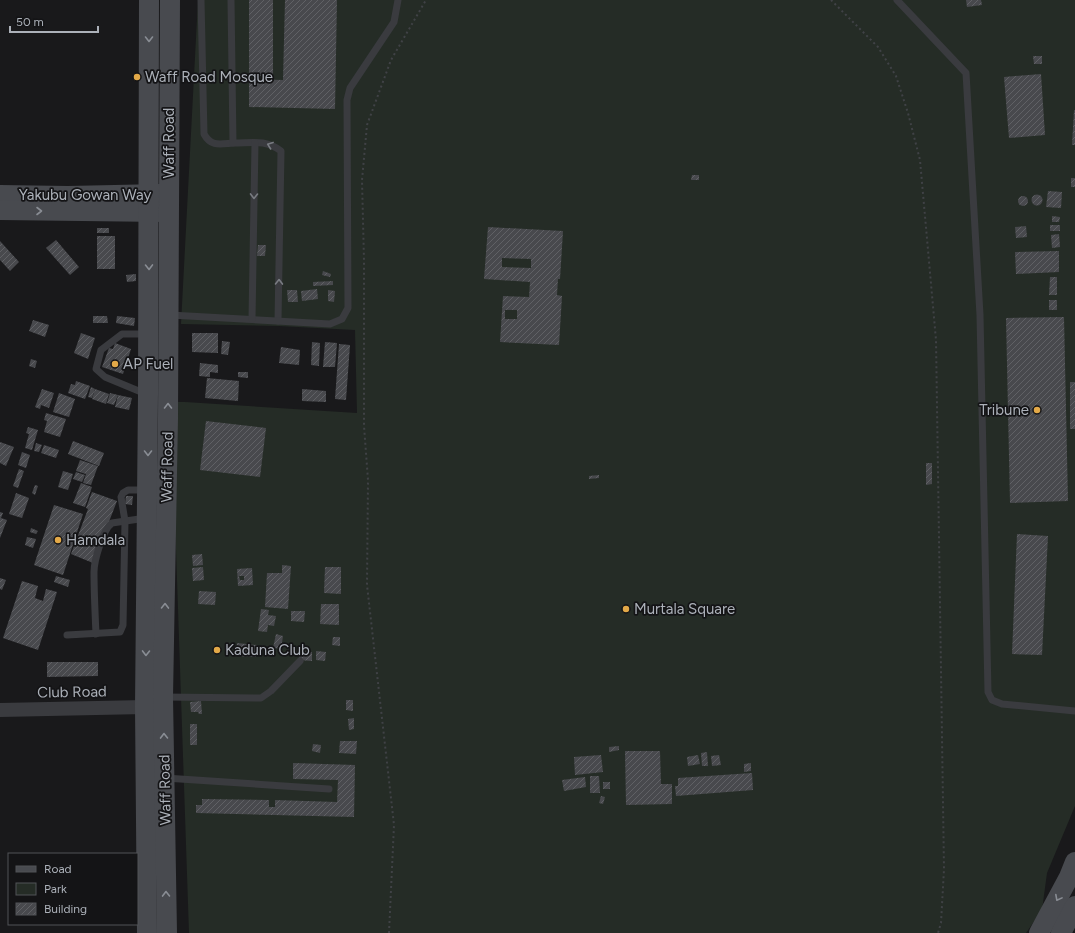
<svg xmlns="http://www.w3.org/2000/svg" width="1075" height="933" viewBox="0 0 1075 933" font-family="Figtree,sans-serif">
<defs>
<pattern id="building-hatch" width="6" height="6" patternUnits="userSpaceOnUse"><rect width="6" height="6" fill="#48494d"/><path d="M-1 1l2-2M0 6l6-6M5 7l2-2" fill="none" stroke="#606165"/></pattern>
</defs>
<rect width="100%" height="100%" fill="#19191b"/>
<!-- green -->
<polygon fill="#252c26" points="198,0 1075,0 1075,806 1047,873 1042,910 1026,933 189,933 171,402 185,402 357,413 355,330 279,326 181,324"/>
<!-- building -->
<g fill="url(#building-hatch)" fill-rule="evenodd">
<rect x="249" y="0" width="24" height="76"/>
<polygon points="285,0 337,0 335,109 249,107 249,79 283,80"/>
<polygon points="966,0 981,0 982,5 967,7"/>
<polygon points="1033,56 1042,56 1042,64 1034,64"/>
<polygon points="1041,74 1045,135 1009,138 1004,77"/>
<polygon points="1074,110 1075,110 1075,145 1072,145"/>
<polygon points="692,175 699,175 699,180 691,180"/>
<rect x="1071" y="178" width="4" height="9"/>
<polygon points="1048,191 1062,192 1061,208 1046,207"/>
<circle cx="1037" cy="200" r="5.5"/>
<circle cx="1023" cy="201" r="5"/>
<polygon points="1052,216 1060,217 1059,222 1052,222"/>
<rect x="1050" y="225" width="10" height="6"/>
<polygon points="1026,226 1027,237 1016,238 1015,227"/>
<path d="M488,227L563,231L560,279H558L557,295L562,296L559,345L500,342L503,296L529,297L530,282L484,279ZM502,258L531,259V268L502,267ZM505,310H517V319H505Z"/>
<rect x="97" y="228" width="12" height="5"/>
<polygon points="1059,234 1060,247 1052,248 1051,235"/>
<rect x="97" y="236" width="18" height="33"/>
<polygon points="56,240 79,267 70,275 46,248"/>
<polygon points="0,241 19,262 10,271 0,260"/>
<polygon points="258,245 266,245 265,256 257,256"/>
<polygon points="1059,251 1059,272 1016,274 1015,252"/>
<polygon points="323,271 331,274 330,277 322,275"/>
<polygon points="136,274 136,281 127,282 126,275"/>
<polygon points="1050,277 1057,277 1057,295 1049,295"/>
<polygon points="333,281 333,285 313,286 313,282"/>
<polygon points="317,289 318,299 302,301 301,291"/>
<polygon points="287,290 297,290 298,302 288,302"/>
<polygon points="328,290 335,291 334,302 328,301"/>
<rect x="1049" y="300" width="8" height="10"/>
<polygon points="93,316 107,316 108,323 93,323"/>
<polygon points="117,316 135,318 134,326 116,323"/>
<polygon points="1064,317 1068,501 1010,503 1006,318"/>
<polygon points="33,320 49,325 45,337 29,331"/>
<polygon points="81,333 95,338 88,359 74,353"/>
<polygon points="192,333 218,333 218,353 192,352"/>
<polygon points="222,341 230,342 228,355 221,354"/>
<polygon points="312,342 320,343 319,366 311,365"/>
<polygon points="325,342 337,343 335,367 323,367"/>
<polygon points="115,343 131,349 123,374 102,367 109,348 113,349"/>
<polygon points="339,344 350,345 346,400 335,399"/>
<polygon points="281,347 300,350 299,365 279,363"/>
<polygon points="31,359 37,361 35,368 29,366"/>
<polygon points="200,363 218,365 218,373 210,372 210,377 199,376"/>
<polygon points="238,372 248,372 248,378 238,377"/>
<polygon points="207,378 239,381 238,401 205,398"/>
<polygon points="76,381 90,386 85,399 68,393 71,384 75,385"/>
<rect x="1070" y="382" width="5" height="47"/>
<polygon points="91,387 95,389 92,398 88,397"/>
<polygon points="42,389 54,393 49,408 41,405 40,409 35,407"/>
<polygon points="95,389 109,394 106,404 92,399"/>
<polygon points="302,389 326,391 326,402 302,401"/>
<polygon points="59,393 75,399 69,417 53,412"/>
<polygon points="110,393 118,395 114,405 107,403"/>
<polygon points="118,395 132,398 129,410 115,407"/>
<polygon points="46,413 66,419 60,437 44,432 47,421 44,420"/>
<polygon points="206,421 266,428 260,477 200,470"/>
<polygon points="28,427 38,430 32,450 25,448 29,434 26,433"/>
<polygon points="73,441 104,453 99,466 68,454"/>
<polygon points="0,442 14,447 6,466 0,463"/>
<polygon points="36,443 42,445 39,452 34,451"/>
<polygon points="44,445 59,450 56,458 41,453"/>
<polygon points="22,452 30,455 26,468 18,465"/>
<polygon points="80,460 98,466 91,485 83,483 86,474 76,471"/>
<polygon points="926,463 932,463 932,484 926,485"/>
<polygon points="19,469 24,471 18,488 13,486"/>
<polygon points="63,471 73,474 68,490 58,487"/>
<polygon points="76,472 85,475 82,482 73,479"/>
<polygon points="599,475 599,478 589,479 589,476"/>
<polygon points="81,483 92,487 85,507 73,503"/>
<polygon points="35,485 38,486 35,495 32,493"/>
<polygon points="92,492 117,501 93,563 71,554 88,509 86,508"/>
<polygon points="16,493 29,498 22,518 9,514"/>
<polygon points="126,496 133,496 132,505 125,504"/>
<polygon points="54,505 83,514 63,575 34,565"/>
<polygon points="0,512 3,513 1,518 7,520 0,538"/>
<polygon points="31,528 38,531 36,534 30,532"/>
<polygon points="1017,534 1048,536 1042,655 1012,654"/>
<polygon points="27,537 36,539 33,548 25,545"/>
<polygon points="202,554 203,565 193,566 192,555"/>
<polygon points="282,565 291,566 288,609 265,607 267,573 282,573"/>
<polygon points="203,567 204,580 193,581 192,568"/>
<polygon points="325,567 341,567 341,594 324,593"/>
<path d="M252,568L253,585L238,586L237,569ZM239,576H244V580H240Z"/>
<polygon points="56,576 70,580 68,587 54,582"/>
<polygon points="0,578 6,580 2,590 0,589"/>
<polygon points="22,581 38,586 35,598 43,601 46,589 57,592 38,650 3,638"/>
<polygon points="199,591 216,592 215,605 198,604"/>
<polygon points="321,604 339,604 339,625 320,624"/>
<polygon points="261,609 269,610 268,615 276,616 274,626 268,625 267,632 258,631"/>
<polygon points="291,611 305,611 304,622 291,621"/>
<polygon points="276,634 283,636 281,649 273,648"/>
<polygon points="333,637 340,637 340,646 332,645"/>
<polygon points="237,643 257,645 256,657 236,656"/>
<polygon points="299,651 312,652 312,661 299,660"/>
<polygon points="316,651 326,652 325,661 316,660"/>
<polygon points="47,662 98,662 98,676 47,677"/>
<polygon points="346,700 353,700 353,711 346,710"/>
<polygon points="201,701 202,714 199,714 198,712 191,712 190,702"/>
<polygon points="354,718 354,729 349,730 348,719"/>
<rect x="190" y="724" width="7" height="21"/>
<polygon points="340,741 357,741 356,754 339,753"/>
<polygon points="313,744 321,745 320,753 312,751"/>
<polygon points="619,746 619,750 609,752 609,747"/>
<polygon points="625,751 660,751 661,784 672,784 672,804 626,805"/>
<polygon points="707,752 708,766 702,766 701,753"/>
<polygon points="601,755 603,772 575,775 574,757"/>
<polygon points="698,755 700,764 688,766 687,757"/>
<polygon points="719,755 721,765 712,766 711,756"/>
<polygon points="293,763 355,765 354,817 196,813 196,805 202,805 202,799 269,800 269,807 275,807 275,800 337,802 338,780 293,779"/>
<polygon points="751,763 751,771 744,772 744,764"/>
<polygon points="752,773 753,790 676,796 675,786 678,786 678,778"/>
<polygon points="590,776 599,776 600,793 590,793"/>
<polygon points="585,777 586,787 564,791 562,780"/>
<rect x="603" y="782" width="7" height="7"/>
<polygon points="601,796 605,797 603,804 599,803"/>
</g>
<g fill="none" stroke-linecap="round" stroke-linejoin="round">
<!-- path -->
<g stroke="#404246" stroke-width="2" stroke-dasharray="2 3" stroke-linecap="butt">
<polyline points="831,0 878,47 896,76 908,113 920,160 936,340 944,869 941,923 938,933"/>
<polyline points="389,933 394,825 367,585 368,480 364,426 364,261 362,180 367,125 391,60 426,0"/>
</g>
<!-- lane -->
<g stroke="#3a3b3f" stroke-width="7">
<path d="M201,0L204,134C211,147 220,144 233,143"/>
<path d="M231,0L233,143C252,143 265,139 281,151L278,321"/>
<polyline points="897,0 966,73 980,315 988,692 992,700 1002,704 1075,711"/>
<polyline points="170,315 330,324 342,319 348,308 347,100 350,88 394,22 398,0"/>
<polyline points="252,319 255,143"/>
<polyline points="146,394 105,377 96,369 101,350 122,334 147,334"/>
<path d="M96,634C95,613 94,592 94,572C94,561 103,529 112,523L146,518"/>
<polyline points="67,635 120,632 123,625 125,521 121,497 123,493 128,490 146,490"/>
<polyline points="163,697 261,698 271,691 300,661"/>
<polyline points="165,778 329,789"/>
</g>
<!-- street -->
<polyline stroke="#3a3b3f" stroke-width="14" points="0,710 145,707"/>
<!-- secondary -->
<g stroke="#484a4f" stroke-width="20">
<polyline points="0,195 68,196 161,194"/>
<polyline points="0,210 163,212"/>
<polyline points="147,933 145,707 148,395 149,0"/>
<polyline points="167,933 163,697 168,418 170,0"/>
<polyline points="1039,933 1069,877 1075,862"/>
<polyline points="1061,933 1075,906"/>
</g>
</g>
<!-- one-way arrows -->
<defs><path id="oneway-chevron" d="M-2-3.5L2.5 0L-2 3.5" fill="none" stroke-width="1.6" stroke-linecap="round" stroke-linejoin="round"/></defs>
<g stroke="#898d94">
<use href="#oneway-chevron" transform="translate(149 39) rotate(90)"/>
<use href="#oneway-chevron" transform="translate(39 211)"/>
<use href="#oneway-chevron" transform="translate(149 267) rotate(89)"/>
<use href="#oneway-chevron" transform="translate(168 406) rotate(-90)"/>
<use href="#oneway-chevron" transform="translate(148 453) rotate(90)"/>
<use href="#oneway-chevron" transform="translate(165 606) rotate(-89)"/>
<use href="#oneway-chevron" transform="translate(146 653) rotate(91)"/>
<use href="#oneway-chevron" transform="translate(164 736) rotate(-91)"/>
<use href="#oneway-chevron" transform="translate(166 894) rotate(-91)"/>
<use href="#oneway-chevron" transform="translate(1058 898) rotate(118)"/>
</g>
<g stroke="#797c82">
<use href="#oneway-chevron" transform="translate(270 145) rotate(-160)"/>
<use href="#oneway-chevron" transform="translate(254 196) rotate(91)"/>
<use href="#oneway-chevron" transform="translate(279 282) rotate(-89)"/>
</g>
<!-- markers -->
<g fill="#e3a948" stroke="#141416" stroke-width="1.5">
<circle cx="137" cy="77" r="4"/>
<circle cx="115" cy="364" r="4"/>
<circle cx="1037" cy="410" r="4"/>
<circle cx="58" cy="540" r="4"/>
<circle cx="626" cy="609" r="4"/>
<circle cx="217" cy="650" r="4"/>
</g>
<g text-anchor="middle" stroke-width="3.5" stroke-linejoin="round" paint-order="stroke">
<!-- poi labels -->
<g font-size="15" fill="#acb1b9" stroke="#141416" text-anchor="start">
<text x="145" y="82">Waff Road Mosque</text>
<text x="123" y="369">AP Fuel</text>
<text x="1029" y="415" text-anchor="end">Tribune</text>
<text x="66" y="545">Hamdala</text>
<text x="634" y="614">Murtala Square</text>
<text x="225" y="655">Kaduna Club</text>
</g>
<!-- street labels -->
<g font-size="15" fill="#acb1b9" stroke="#141416">
<text transform="translate(169 143) rotate(-90)" y="5">Waff Road</text>
<text x="85" y="200">Yakubu Gowan Way</text>
<text transform="translate(167 467) rotate(-89)" y="5">Waff Road</text>
<text transform="translate(72 692) rotate(-1)" y="5">Club Road</text>
<text transform="translate(165 790) rotate(-91)" y="5">Waff Road</text>
</g>
</g>
<!-- legend -->
<rect x="8" y="853" width="130" height="72" fill="#141416" stroke="#515357"/>
<rect x="16" y="866" width="20" height="6" fill="#484a4f" stroke="#515357"/>
<text x="44" y="873" font-size="12" fill="#acb1b9">Road</text>
<rect x="16" y="883" width="20" height="12" fill="#252c26" stroke="#515357"/>
<text x="44" y="893" font-size="12" fill="#acb1b9">Park</text>
<rect x="16" y="903" width="20" height="12" fill="url(#building-hatch)" stroke="#515357"/>
<text x="44" y="913" font-size="12" fill="#acb1b9">Building</text>
<!-- scale -->
<path d="M10 26v6h88v-6" fill="none" stroke="#acb1b9" stroke-width="2"/>
<text x="16" y="26" font-size="12" fill="#acb1b9" stroke="#141416" stroke-width="3" paint-order="stroke">50 m</text>
</svg>
